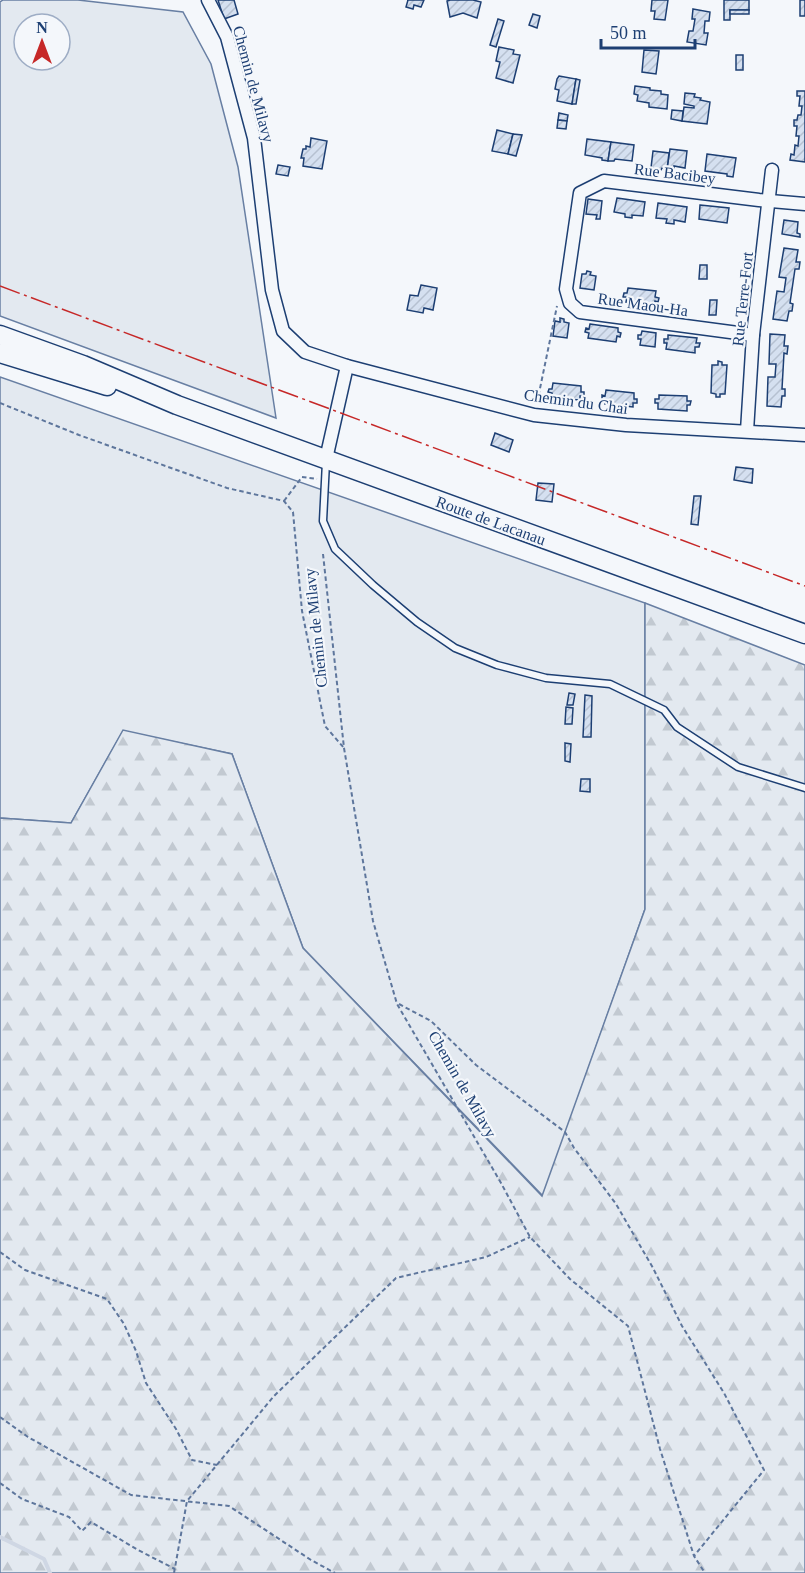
<svg xmlns="http://www.w3.org/2000/svg" width="805" height="1573" viewBox="0 0 805 1573" font-family="'Times New Roman',serif">
<defs>
<pattern id="forest-firs" width="22" height="20" patternUnits="userSpaceOnUse" patternTransform="scale(1.5)"><rect width="22" height="20" fill="#e3e9f0"/><path d="M5 1l3.5 6h-7zM16 11l3.5 6h-7z" fill="#c2c9d1"/></pattern>
<pattern id="building-hatch" width="6" height="6" patternUnits="userSpaceOnUse" patternTransform="scale(1.5)"><rect width="6" height="6" fill="#d5e0f0"/><path d="M-1 1l2-2M0 6l6-6M5 7l2-2" fill="none" stroke="#b6c1d1"/></pattern>
</defs>
<rect width="100%" height="100%" fill="#f4f7fb"/>
<!-- grass -->
<g fill="#e3e9f0" stroke="#687fa3" stroke-width="1.5" fill-rule="evenodd">
<path d="M3,0H78L183,12L211,64L238,167L276,418L0,316V2ZM24,24H60V60H24Z"/>
<polygon points="0,377 645,603 645,909 543,1196 303,948 232,754 123,731 71,823 0,818"/>
</g>
<!-- forest -->
<polygon fill="url(#forest-firs)" stroke="#687fa3" stroke-width="1.5" points="645,603 805,665 805,1573 0,1573 0,818 71,823 123,730 232,754 303,948 542,1196 645,909"/>
<g fill="none" stroke-linecap="round" stroke-linejoin="round">
<!-- stream -->
<polyline stroke="#cfd7e4" stroke-width="4" points="0,1537 44,1559 50,1573"/>
</g>
<!-- building -->
<g fill="url(#building-hatch)" stroke="#1d3f73" stroke-width="1.5">
<polygon points="218,0 234,0 238,14 224,19"/>
<polygon points="407,0 424,0 421,7 414,5 413,9 406,7 408,0"/>
<polygon points="450,0 473,0 481,2 477,18 463,13 450,17 447,1"/>
<polygon points="652,0 668,0 665,20 654,19 655,11 651,11"/>
<polygon points="724,0 749,0 749,10 730,10 730,20 724,20"/>
<rect x="800" y="0" width="5" height="16"/>
<polygon points="693,9 710,12 709,21 705,21 704,33 708,33 706,45 687,42 689,31 693,31 695,19 692,19"/>
<rect x="730" y="10" width="19" height="4"/>
<polygon points="533,14 540,16 537,28 529,25"/>
<polygon points="498,19 504,21 496,47 490,45"/>
<polygon points="499,47 514,50 513,54 520,55 513,83 496,78 500,62 496,61"/>
<polygon points="644,50 659,51 656,74 642,72"/>
<rect x="736" y="55" width="7" height="15"/>
<polygon points="559,76 576,79 572,104 557,101 559,90 555,89 557,79"/>
<polygon points="576,79 580,80 576,104 572,104"/>
<polygon points="635,86 650,88 650,90 661,91 661,94 668,95 667,109 649,107 649,103 637,101 638,95 634,94"/>
<polygon points="797,91 805,91 805,162 790,160 791,154 794,155 795,145 798,146 799,136 796,136 797,126 794,126 794,120 797,120 798,115 801,115 802,106 799,106 800,96 797,96"/>
<polygon points="685,93 695,94 694,97 701,98 700,100 710,102 707,124 682,121 684,107 694,108 694,106 684,104"/>
<polygon points="672,110 683,111 682,121 671,119"/>
<polygon points="559,113 568,115 567,121 558,120"/>
<polygon points="558,120 567,121 566,129 557,128"/>
<polygon points="497,130 513,134 508,154 492,151"/>
<polygon points="513,134 522,135 516,156 508,154"/>
<polygon points="311,138 327,141 322,169 303,166 304,158 301,158 303,149 306,149 306,146 310,147"/>
<polygon points="587,139 611,142 608,161 602,160 602,158 585,155"/>
<polygon points="611,142 634,145 632,161 615,159 614,161 608,161"/>
<polygon points="670,149 687,151 685,168 674,166 674,169 667,169"/>
<polygon points="653,151 669,153 667,169 662,168 661,170 651,168"/>
<polygon points="707,154 736,158 733,177 727,176 727,174 705,171"/>
<polygon points="278,165 290,167 288,176 276,174"/>
<polygon points="617,198 645,202 643,216 632,215 632,218 625,217 625,214 614,212"/>
<polygon points="588,199 602,201 600,219 596,219 597,215 586,214"/>
<polygon points="658,203 687,207 685,222 674,220 674,224 666,223 667,219 656,218"/>
<polygon points="700,205 729,208 727,223 699,219"/>
<polygon points="784,220 798,222 797,233 800,234 800,237 782,234"/>
<polygon points="784,248 798,250 796,262 800,262 799,269 795,269 790,303 793,304 792,311 789,311 787,321 773,319 777,291 784,292 786,278 779,277"/>
<polygon points="700,265 707,265 707,279 699,279"/>
<polygon points="587,271 591,272 590,275 596,276 594,290 580,288 582,274 586,274"/>
<polygon points="421,285 437,288 433,310 424,308 423,313 407,310 410,295 418,296"/>
<polygon points="628,288 656,291 655,297 659,298 658,302 655,301 654,306 626,302 627,297 623,297 624,293 627,293"/>
<polygon points="710,300 717,300 716,315 709,315"/>
<polygon points="560,318 564,319 564,322 569,323 567,338 553,336 555,321 560,322"/>
<polygon points="590,324 618,328 618,332 621,333 620,337 617,336 616,342 588,338 589,333 585,332 586,328 589,329"/>
<polygon points="642,331 656,333 655,347 640,345 641,339 638,339 638,335 641,335"/>
<polygon points="770,334 785,335 784,346 788,346 787,354 784,353 782,389 785,389 785,396 782,396 781,407 767,406 768,377 775,377 776,364 769,364"/>
<polygon points="668,335 697,338 696,343 700,343 699,347 695,347 695,353 666,349 667,343 664,343 664,339 668,339"/>
<polygon points="718,361 722,362 722,365 727,365 725,394 720,394 720,397 716,397 716,394 711,393 712,365 718,365"/>
<polygon points="553,383 581,386 581,392 584,392 584,396 580,396 580,400 552,398 552,393 548,392 549,389 552,389"/>
<polygon points="606,390 634,393 634,399 637,399 637,403 633,403 633,407 605,404 605,400 602,399 602,395 605,396"/>
<polygon points="659,395 687,396 687,401 691,401 690,405 687,405 687,411 658,409 658,403 655,403 655,399 659,399"/>
<polygon points="495,433 513,440 509,452 491,445"/>
<polygon points="736,467 753,469 752,483 734,480"/>
<polygon points="538,483 554,484 552,502 536,500"/>
<polygon points="694,496 701,496 698,525 691,524"/>
<polygon points="569,693 575,694 573,705 567,705"/>
<polygon points="585,695 592,696 591,737 583,737"/>
<polygon points="566,707 573,708 572,724 565,724"/>
<polygon points="565,743 571,744 570,762 565,761"/>
<polygon points="581,779 590,779 590,792 580,791"/>
</g>
<g fill="none" stroke-linecap="round" stroke-linejoin="round">
<!-- lane casing -->
<g stroke="#1d3f73" stroke-width="9">
<polyline id="lane" points="326,462 323,521 335,549 373,585 417,622 455,648 497,665 546,678 610,684 664,710 677,727 738,767 805,788"/>
</g>
<!-- street casing -->
<g stroke="#1d3f73" stroke-width="15">
<g id="street">
<polyline points="208,0 227,37 254,138 272,290 283,331 305,352 347,366 534,415 626,425 805,435"/>
<polyline points="753,335 580,312 570,303 566,289 580,193 604,181 759,200 805,204"/>
<polyline points="747,431 753,335 772,170"/>
<polyline points="326,459 347,366"/>
</g>
</g>
<!-- primary casing -->
<g stroke="#1d3f73" stroke-width="21">
<g id="primary">
<polyline points="0,335 83,365 177,405 805,634"/>
<polyline points="0,353 107,386"/>
</g>
</g>
<!-- path -->
<g stroke="#5e769c" stroke-width="2" stroke-dasharray="4.5 3" stroke-linecap="butt">
<polyline points="0,403 79,435 227,488 284,501 293,512 302,611 325,726 344,748"/>
<polyline points="537,403 557,306"/>
<polyline points="284,501 302,477 317,479"/>
<polyline points="323,554 344,748 373,921 397,1004 501,1183 530,1237 570,1279 628,1326 660,1449 694,1556 705,1573"/>
<polyline points="399,1004 431,1021 476,1065 565,1132 574,1148 616,1204 653,1268 682,1326 724,1393 764,1470 694,1556"/>
<polyline points="0,1252 25,1270 107,1299 124,1324 136,1351 146,1383 176,1429 192,1460 217,1465"/>
<polyline points="0,1417 28,1437 131,1495 229,1506 311,1560 335,1573"/>
<polyline points="0,1483 22,1499 69,1517 82,1531 91,1522 138,1550 175,1569"/>
<polyline points="174,1573 187,1501 274,1396 396,1278 486,1257 530,1237"/>
</g>
<!-- lane -->
<use href="#lane" stroke="#f4f7fb" stroke-width="6"/>
<!-- street -->
<use href="#street" stroke="#f4f7fb" stroke-width="12"/>
<!-- primary -->
<use href="#primary" stroke="#f4f7fb" stroke-width="18"/>
<!-- power -->
<polyline stroke="#c62828" stroke-width="1.5" stroke-dasharray="21 4.5 3 4.5" stroke-linecap="butt" points="0,286 805,586"/>
</g>
<g text-anchor="middle" stroke-width="4.5" stroke-linejoin="round" paint-order="stroke">
<!-- street labels -->
<g font-size="16" fill="#1d3f73" stroke="#f4f7fb">
<text transform="translate(254 84) rotate(75)" y="6">Chemin de Milavy</text>
<text transform="translate(675 173) rotate(7)" y="6">Rue Bacibey</text>
<text transform="translate(742 299) rotate(-84)" y="6">Rue Terre-Fort</text>
<text transform="translate(643 304) rotate(8)" y="6">Rue Maou-Ha</text>
<text transform="translate(576 401) rotate(8)" y="6">Chemin du Chai</text>
<text transform="translate(491 520) rotate(20)" y="6">Route de Lacanau</text>
<text transform="translate(315 628) rotate(-96)" y="6">Chemin de Milavy</text>
<text transform="translate(463 1084) rotate(60)" y="6">Chemin de Milavy</text>
</g>
</g>
<!-- north arrow -->
<g transform="translate(42 42)"><circle r="28" fill="#f4f7fb" stroke="#9eadc5" stroke-width="1.5"/>
<path d="M0-4.5L10 22L0 15L-10 22Z" fill="#c62828"/>
<text y="-9" font-size="16" font-weight="bold" text-anchor="middle" fill="#1d3f73">N</text>
</g>
<!-- scale -->
<path d="M601 39v9h94v-9" fill="none" stroke="#1d3f73" stroke-width="3"/>
<text x="610" y="39" font-size="18" fill="#1d3f73" stroke="#f4f7fb" stroke-width="4.5" paint-order="stroke">50 m</text>
</svg>
